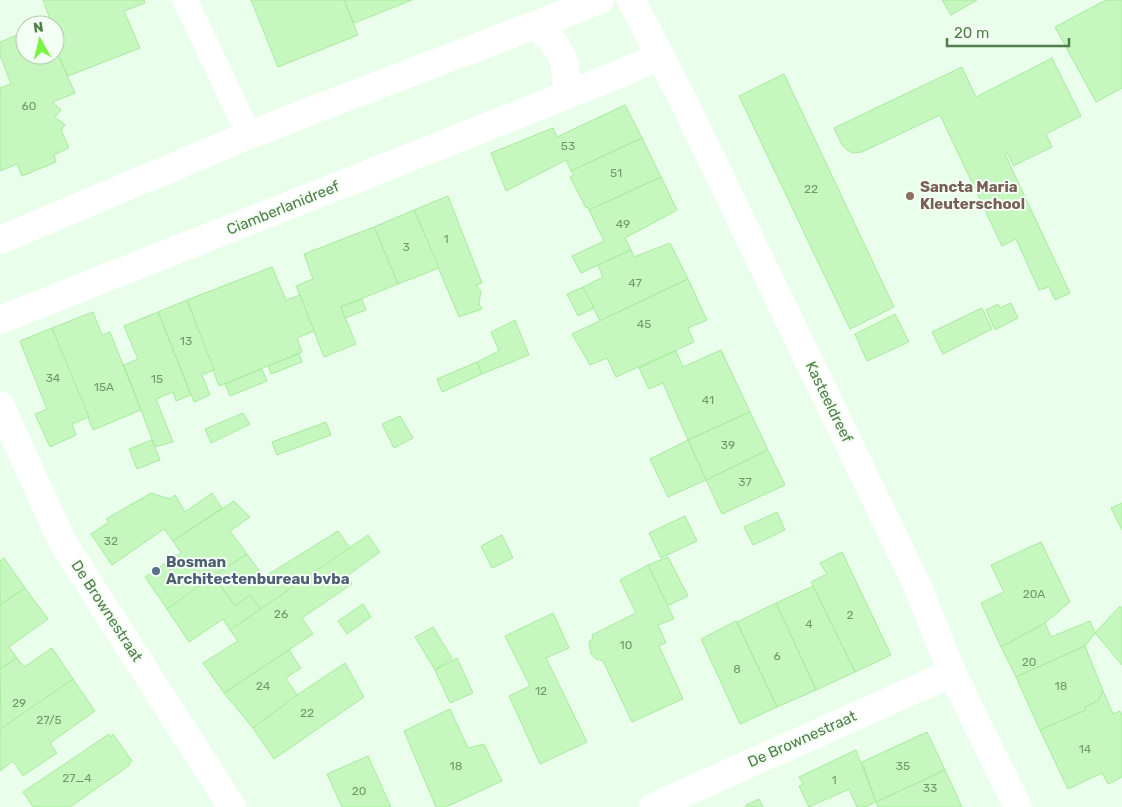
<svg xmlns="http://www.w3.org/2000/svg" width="1122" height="807" viewBox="0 0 1122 807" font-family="Rubik,sans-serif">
<rect width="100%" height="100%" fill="#eafeec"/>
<!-- building -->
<g fill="#c5f7bf" stroke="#a8ec9d">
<polygon points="43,0 144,0 145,3 124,11 140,48 68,76 55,48 55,25 44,24 51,22"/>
<polygon points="251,0 344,0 358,35 278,67"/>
<polygon points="344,0 412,0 354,23"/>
<polygon points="942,0 977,0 951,15"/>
<polygon points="1106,0 1122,0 1122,88 1096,102 1055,27"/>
<polygon points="25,32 25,55 55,55 55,48 75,93 53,102 61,110 55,117 65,125 61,130 69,148 54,155 56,162 22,176 17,164 0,171 0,88 11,84 0,55 0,42"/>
<polygon points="1052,58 1081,116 1046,134 1052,147 1023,161 1014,166 1007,153 1005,154 1070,293 1055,300 1049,287 1039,290 1016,239 1002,246 940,115 862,152 853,153 847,150 842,145 834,128 962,67 976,97"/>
<polygon points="784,74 894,307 850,329 739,96"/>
<polygon points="625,105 642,138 571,171 566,160 506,191 491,153 553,128 557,137"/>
<polygon points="642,138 661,177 589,210 588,207 586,208 570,177 574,175 571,171"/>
<polygon points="661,177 677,210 625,238 631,250 581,273 572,256 604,241 589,210"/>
<polygon points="448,196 482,283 476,285 481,291 479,304 482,309 459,317 414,210"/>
<polygon points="414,210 439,268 398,284 374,227"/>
<polygon points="374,227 398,284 341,307 356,344 324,357 296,286 313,279 304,254"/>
<polygon points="670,243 688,279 600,321 583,287 603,277 598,265 631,250 634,257"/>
<polygon points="272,267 286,300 300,295 314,331 297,338 302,352 219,386 187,300"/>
<polygon points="688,279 707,320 688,328 694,342 616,377 607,358 590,365 572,334"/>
<polygon points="583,287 594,308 578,316 567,294"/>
<polygon points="362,299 366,310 345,318 341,307"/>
<polygon points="187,300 214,370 202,375 210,395 194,402 158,312"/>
<polygon points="1011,303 1018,318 995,330 986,310 998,304 1000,308"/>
<polygon points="982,308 992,329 943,354 932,332"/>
<polygon points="93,312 102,335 110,332 141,410 93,430 52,328"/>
<polygon points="158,312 191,395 176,401 173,392 156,399 173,442 155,447 124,365 138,359 124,326"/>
<polygon points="895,314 909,342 867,361 855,334"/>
<polygon points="515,320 529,355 482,374 477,362 499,351 491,332"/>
<polygon points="52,328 89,417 72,424 76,435 50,447 35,414 47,409 20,341"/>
<polygon points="721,350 750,412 688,440 663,383 649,389 639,368 676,351 683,367"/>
<polygon points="299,354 302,362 271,374 268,366"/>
<polygon points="477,362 482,374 442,392 437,379"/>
<polygon points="262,369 267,381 230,396 225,384"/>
<polygon points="750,412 768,450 706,480 688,440"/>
<polygon points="243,413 250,424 211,443 205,429"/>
<polygon points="400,416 413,438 394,448 382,424"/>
<polygon points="326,422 331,435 277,455 272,442"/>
<polygon points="152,440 160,460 137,469 129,449"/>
<polygon points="688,440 706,480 668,497 650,459"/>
<polygon points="768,450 785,485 722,514 706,480"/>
<polygon points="151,493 170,499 175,495 185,512 212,493 222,508 173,541 164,529 112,565 91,534 109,522 106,519"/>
<polygon points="234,501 250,517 230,531 247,554 167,609 145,577 181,553 173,541"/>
<polygon points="1122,503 1122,530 1111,508"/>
<polygon points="777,512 785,530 753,545 744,527"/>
<polygon points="685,516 697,541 661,558 649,533"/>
<polygon points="338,531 350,548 261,609 250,595 235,606 213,576 247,554 264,577"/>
<polygon points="368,535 380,552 347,576 352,584 302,618 313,634 224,693 203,663 238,641 230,630"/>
<polygon points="502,535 513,558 492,568 481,546"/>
<polygon points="1041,542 1070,602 1045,623 1001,647 981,603 1004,592 991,565"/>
<polygon points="842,552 891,655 855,672 811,582 827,574 820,563"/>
<polygon points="668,557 688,596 667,606 648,565"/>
<polygon points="4,558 25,588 0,605 0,561"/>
<polygon points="648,565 674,619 658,625 666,643 659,646 683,699 632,722 603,661 596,659 591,654 589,642 593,638 592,635 636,613 620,580"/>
<polygon points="213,576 235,606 250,595 261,609 230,630 223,619 189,642 167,609"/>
<polygon points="813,586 855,672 816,690 776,603"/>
<polygon points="25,588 48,619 9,647 17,658 0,669 0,605"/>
<polygon points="776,603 816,690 777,707 737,622"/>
<polygon points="363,604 371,617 347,634 338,621"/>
<polygon points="1120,606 1122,608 1122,665 1095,633"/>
<polygon points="553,613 569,648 546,658 587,742 540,764 509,696 530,686 505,636"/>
<polygon points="736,621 777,707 740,724 701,639"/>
<polygon points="1090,621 1095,633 1085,646 1016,677 1001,647 1045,623 1051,637"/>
<polygon points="433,627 452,658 435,670 415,637"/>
<polygon points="1085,646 1103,691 1098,701 1085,707 1086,710 1040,730 1016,677"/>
<polygon points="52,648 73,679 1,729 0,669 17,658 24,667"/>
<polygon points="289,650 301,668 286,678 297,695 253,728 224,693"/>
<polygon points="457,658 473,693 450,703 435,670"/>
<polygon points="345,663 364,697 274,759 253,728 297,695"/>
<polygon points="73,679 95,711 50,743 57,753 23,776 13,761 0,771 0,729"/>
<polygon points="1103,691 1113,714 1120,711 1122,716 1122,777 1108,784 1102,773 1068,789 1040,730 1086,710 1085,707 1098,701"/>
<polygon points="450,709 468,748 484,744 502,781 446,807 436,807 404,731"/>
<polygon points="927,732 945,770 876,802 862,762"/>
<polygon points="109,734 111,737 113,734 132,761 129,763 130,765 70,807 33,807 23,792"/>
<polygon points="856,750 876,802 865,807 857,807 849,789 809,807 799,786 803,784 799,777"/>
<polygon points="368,756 391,807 342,807 327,774"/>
<polygon points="945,770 962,807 878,807 876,802"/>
<polygon points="759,799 763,807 746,807 746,805"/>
</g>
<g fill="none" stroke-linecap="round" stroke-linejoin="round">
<!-- service -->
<polyline stroke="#fff" stroke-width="25" points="185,0 249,135"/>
<!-- minor -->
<g stroke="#fff" stroke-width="28">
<path d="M535,25C562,48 569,61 566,96"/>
<polyline points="0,240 249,135 600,0"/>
<polyline points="0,320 615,76 660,56"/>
<polyline points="0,405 63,543 232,807"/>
<polyline points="653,807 952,673"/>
</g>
<!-- tertiary -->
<polyline stroke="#fff" stroke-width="28" points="631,0 683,100 916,583 952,673 1018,807"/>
</g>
<!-- markers -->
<circle fill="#8d6e63" stroke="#f3fff4" stroke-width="2" cx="910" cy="196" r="5"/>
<circle fill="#5c6f8a" stroke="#f3fff4" stroke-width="2" cx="156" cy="571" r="5"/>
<g text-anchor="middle" stroke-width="4" stroke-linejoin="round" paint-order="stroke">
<!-- number labels -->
<g font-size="12" fill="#6f9c66">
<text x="29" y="110">60</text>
<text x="568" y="150">53</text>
<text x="616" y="177">51</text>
<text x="811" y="193">22</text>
<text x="623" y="228">49</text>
<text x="446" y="243">1</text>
<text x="406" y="251">3</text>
<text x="635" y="287">47</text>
<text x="644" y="328">45</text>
<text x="186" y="345">13</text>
<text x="53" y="382">34</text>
<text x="157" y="383">15</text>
<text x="104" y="391">15A</text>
<text x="708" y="404">41</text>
<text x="728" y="449">39</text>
<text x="745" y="486">37</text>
<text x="111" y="545">32</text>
<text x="1034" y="598">20A</text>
<text x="281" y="618">26</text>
<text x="850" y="619">2</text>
<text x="809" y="628">4</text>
<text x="626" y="649">10</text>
<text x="777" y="660">6</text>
<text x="1029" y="666">20</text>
<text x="737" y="673">8</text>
<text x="263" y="690">24</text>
<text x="1061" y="690">18</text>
<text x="541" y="695">12</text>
<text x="19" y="707">29</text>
<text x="307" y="717">22</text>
<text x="49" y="724">27/5</text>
<text x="1085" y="753">14</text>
<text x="456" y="770">18</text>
<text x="903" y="770">35</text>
<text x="77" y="782">27_4</text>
<text x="834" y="784">1</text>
<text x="930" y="792">33</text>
<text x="359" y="795">20</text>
</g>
<!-- education labels -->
<g font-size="15" font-weight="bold" fill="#785e54" stroke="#f3fff4" text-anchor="start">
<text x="920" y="192">Sancta Maria<tspan x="920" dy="17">Kleuterschool</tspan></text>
</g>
<!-- street labels -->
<g font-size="15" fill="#527e49" stroke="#f3fff4">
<text transform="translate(283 208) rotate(-22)" y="5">Ciamberlanidreef</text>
<text transform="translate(829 402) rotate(64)" y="5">Kasteeldreef</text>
<text transform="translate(107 611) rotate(57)" y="5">De Brownestraat</text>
<text transform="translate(802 739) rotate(-24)" y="5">De Brownestraat</text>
</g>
<!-- service labels -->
<g font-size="15" font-weight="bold" fill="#4e5e75" stroke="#f3fff4" text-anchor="start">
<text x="166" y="567">Bosman<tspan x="166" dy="17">Architectenbureau bvba</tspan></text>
</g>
</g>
<!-- north arrow -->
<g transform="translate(40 40) rotate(352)"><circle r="24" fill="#f3fff4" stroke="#b3cbb0"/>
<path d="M0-4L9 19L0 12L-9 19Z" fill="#78f444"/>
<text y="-8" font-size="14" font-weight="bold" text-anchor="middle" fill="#527e49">N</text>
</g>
<!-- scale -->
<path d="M947 38v8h122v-8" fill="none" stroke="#527e49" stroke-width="2.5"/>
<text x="954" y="38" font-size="15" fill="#527e49" stroke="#f3fff4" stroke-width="4" paint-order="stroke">20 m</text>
</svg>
